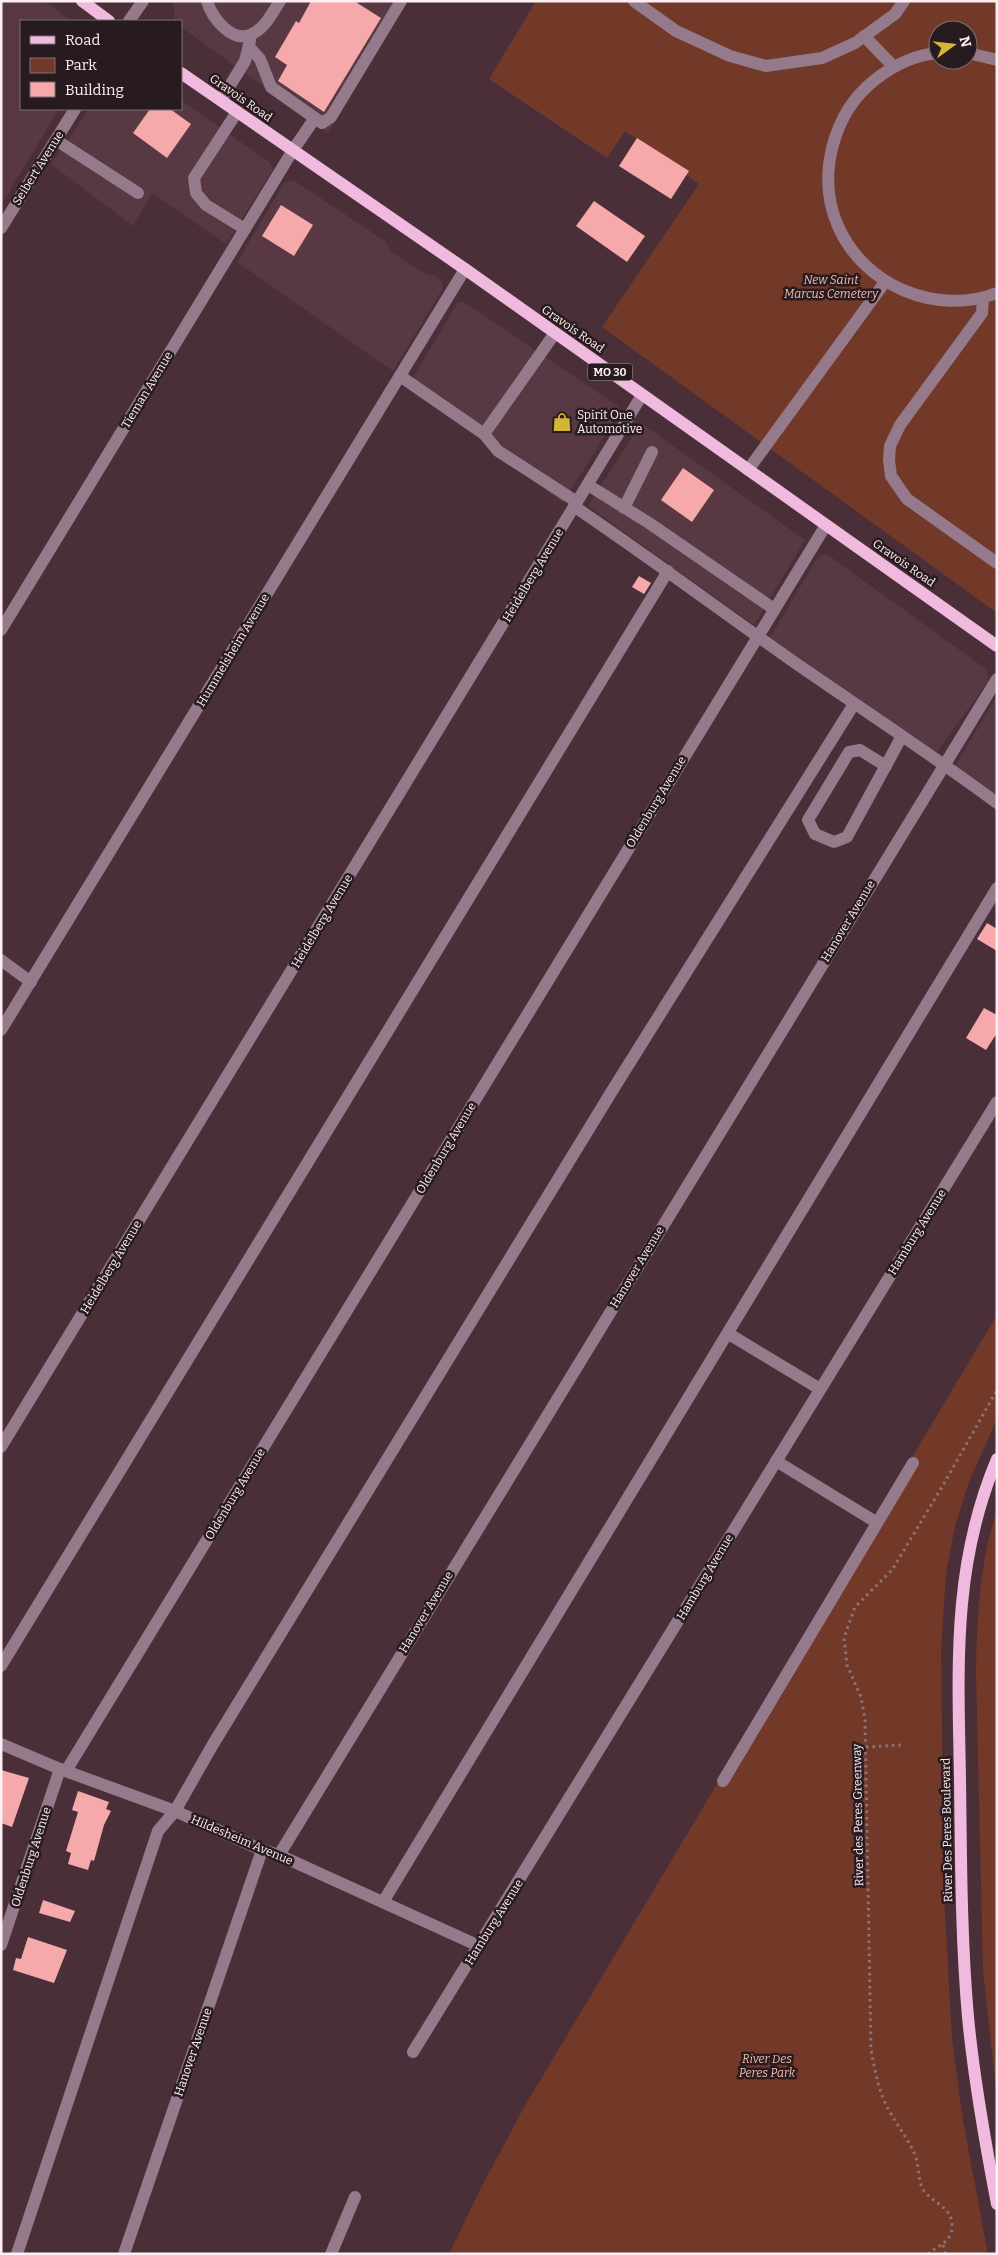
<svg xmlns="http://www.w3.org/2000/svg" width="998" height="2255" viewBox="0 0 998 2255" font-family="Bitter,serif">
<rect width="100%" height="100%" fill="#4a2f38"/>
<!-- built -->
<g fill="#583843">
<polygon points="1,1 44,1 71,21 21,21 21,109 59,109 4,200 1,198"/>
<polygon points="173,1 406,1 328,133 181,27 181,21 175,21"/>
<polygon points="181,100 269,162 273,169 226,244 152,193 133,226 51,164 89,109 181,109"/>
<polygon points="291,180 298,183 385,241 392,252 423,273 435,276 442,281 443,288 393,371 237,262 284,183"/>
<polygon points="458,302 464,302 618,406 619,413 563,503 489,448 480,436 408,386"/>
<polygon points="641,423 805,540 754,625 588,506"/>
<polygon points="821,555 828,555 986,669 988,675 987,683 937,752 770,638 817,558"/>
<polygon points="997,696 997,796 955,766"/>
</g>
<!-- green -->
<g fill="#723928" fill-rule="evenodd">
<path d="M536,1H997V613L602,327L699,184L625,131L607,158L489,79ZM938,30H968V60H938Z"/>
<polygon points="997,1315 997,1419 969,1482 955,1526 946,1573 941,1648 944,1897 952,2038 962,2115 988,2254 449,2254 482,2186 523,2109"/>
<path d="M997,1510V2098L983,1970L976,1670C977,1616 980,1561 997,1510Z"/>
</g>
<!-- building -->
<g fill="#f5a9aa">
<polygon points="311,1 354,1 381,18 324,112 278,81 287,65 275,57 296,21 299,23"/>
<polygon points="150,109 170,109 191,124 167,158 133,133"/>
<polygon points="637,138 689,171 671,199 619,166"/>
<polygon points="594,201 645,236 627,262 576,226"/>
<polygon points="281,205 313,225 294,256 262,236"/>
<polygon points="683,468 714,490 692,522 661,500"/>
<polygon points="639,576 651,583 644,594 632,587"/>
<polygon points="987,923 997,929 997,951 977,939"/>
<polygon points="984,1008 997,1015 997,1033 986,1050 966,1038"/>
<polygon points="1,1770 29,1778 12,1827 1,1823"/>
<polygon points="78,1791 109,1802 106,1809 111,1811 104,1825 94,1861 91,1860 88,1870 68,1864 71,1853 66,1851 78,1812 72,1810"/>
<polygon points="43,1900 75,1911 70,1922 39,1913"/>
<polygon points="28,1937 67,1950 54,1983 13,1970 16,1958 21,1959"/>
</g>
<g fill="none" stroke-linecap="round" stroke-linejoin="round">
<!-- path -->
<g stroke="#8a737a" stroke-width="3" stroke-dasharray="2.5 4" stroke-linecap="butt">
<polyline points="866,1747 901,1745"/>
<polyline points="943,2245 946,2254"/>
<path d="M928,2254C937,2246 952,2242 952,2227C953,2208 935,2204 925,2192C917,2182 920,2167 915,2155C909,2140 898,2127 890,2112C879,2094 875,2071 871,2050L865,1719L861,1697L847,1665L844,1638L855,1607L892,1570L942,1487L997,1390"/>
</g>
<!-- minor -->
<g stroke="#947a8b" stroke-width="12">
<path d="M207,1C212,18 232,44 252,34C265,28 273,12 280,1"/>
<polyline points="634,1 676,31 730,56 766,66 822,58 855,43 895,14 904,1"/>
<polyline points="129,21 143,1"/>
<polyline points="864,36 893,66"/>
<polyline points="249,47 260,59 271,87 322,123 331,117 401,1"/>
<path d="M938,53C915,55 894,65 876,79C833,112 816,176 838,226C864,286 936,316 997,293"/>
<polyline points="968,53 997,60"/>
<polyline points="221,100 245,61 250,41"/>
<polyline points="237,112 194,178 196,193 206,205 245,229"/>
<polyline points="56,140 138,193"/>
<polyline points="1,228 75,109"/>
<polyline points="983,298 982,313 900,425 890,446 889,460 891,476 907,499 997,563"/>
<polyline points="400,376 484,434 498,451 577,502"/>
<polyline points="484,434 555,333"/>
<polyline points="748,470 885,282"/>
<polyline points="588,485 649,523 774,609"/>
<path d="M575,507C649,557 721,611 794,662C862,709 931,754 997,803"/>
<polyline points="624,508 652,452"/>
<polyline points="1,630 293,150 315,118"/>
<polyline points="886,766 860,750 849,752 808,820 815,834 834,842 847,837 902,736"/>
<polyline points="1,960 31,982"/>
<polyline points="1,1030 465,269"/>
<polyline points="729,1334 820,1389"/>
<polyline points="1,1447 642,395"/>
<polyline points="776,1461 876,1522"/>
<polyline points="1,1666 668,571"/>
<polyline points="1,1744 60,1769 175,1811 262,1850 279,1855 479,1946"/>
<polyline points="66,1771 826,525"/>
<polyline points="723,1781 913,1463"/>
<polyline points="279,1855 997,679"/>
<polyline points="383,1902 997,888"/>
<polyline points="1,1945 60,1769"/>
<polyline points="413,2052 997,1102"/>
<polyline points="17,2254 158,1831 175,1811 212,1746 612,1091 854,704"/>
<polyline points="124,2254 262,1850"/>
<polyline points="331,2254 355,2197"/>
</g>
<!-- major -->
<g stroke="#f0bade" stroke-width="12">
<polyline points="82,1 109,21"/>
<polyline points="181,73 465,269 997,646"/>
<path d="M997,1459C952,1566 958,1666 960,1779C961,1858 961,1938 968,2017C974,2080 985,2142 997,2204"/>
</g>
</g>
<!-- icons -->
<defs>
<g id="shop-bare" transform="scale(1.5)"><path d="M-5-2.5h2.3a2.7 3.5 0 0 1 5.4 0H5L5.5 6h-11ZM-1.5-2.5h3a1.5 2.3 0 0 0-3 0Z" fill="#d3b635" stroke="#281b1f" stroke-width="2.5" paint-order="stroke"/></g>
</defs>
<g fill-rule="evenodd">
<use href="#shop-bare" x="562" y="422"/>
</g>
<g text-anchor="middle" stroke-width="5" stroke-linejoin="round" paint-order="stroke">
<!-- shield labels -->
<rect fill="#281b1f" stroke="#bdafb3" stroke-width="1" x="587.5" y="363.5" width="45" height="17" rx="4"/>
<g font-size="11" font-weight="bold" fill="#fdeff3">
<text x="610" y="376">MO 30</text>
</g>
<!-- street labels -->
<g font-size="12" fill="#fdeff3" stroke="#281b1f">
<text transform="translate(241 98) rotate(35)" y="4">Gravois Road</text>
<text transform="translate(38 168) rotate(-58)" y="4">Seibert Avenue</text>
<text transform="translate(573 329) rotate(35)" y="4">Gravois Road</text>
<text transform="translate(147 390) rotate(-59)" y="4">Tieman Avenue</text>
<text transform="translate(904 563) rotate(35)" y="4">Gravois Road</text>
<text transform="translate(533 575) rotate(-59)" y="4">Heidelberg Avenue</text>
<text transform="translate(233 650) rotate(-59)" y="4">Hummelsheim Avenue</text>
<text transform="translate(656 802) rotate(-59)" y="4">Oldenburg Avenue</text>
<text transform="translate(322 921) rotate(-59)" y="4">Heidelberg Avenue</text>
<text transform="translate(848 921) rotate(-59)" y="4">Hanover Avenue</text>
<text transform="translate(446 1148) rotate(-59)" y="4">Oldenburg Avenue</text>
<text transform="translate(917 1232) rotate(-58)" y="4">Hamburg Avenue</text>
<text transform="translate(111 1267) rotate(-59)" y="4">Heidelberg Avenue</text>
<text transform="translate(637 1267) rotate(-59)" y="4">Hanover Avenue</text>
<text transform="translate(235 1494) rotate(-59)" y="4">Oldenburg Avenue</text>
<text transform="translate(705 1577) rotate(-59)" y="4">Hamburg Avenue</text>
<text transform="translate(426 1612) rotate(-59)" y="4">Hanover Avenue</text>
<text transform="translate(858 1815) rotate(-91)" y="4">River des Peres Greenway</text>
<text transform="translate(947 1830) rotate(-91)" y="4">River Des Peres Boulevard</text>
<text transform="translate(242 1840) rotate(23)" y="4">Hildesheim Avenue</text>
<text transform="translate(31 1857) rotate(-72)" y="4">Oldenburg Avenue</text>
<text transform="translate(494 1922) rotate(-58)" y="4">Hamburg Avenue</text>
<text transform="translate(193 2052) rotate(-71)" y="4">Hanover Avenue</text>
</g>
<!-- park labels -->
<g font-size="12" font-style="italic" fill="#f6bbaa" stroke="#281b1f">
<text x="831" y="284">New Saint<tspan x="831" dy="14">Marcus Cemetery</tspan></text>
<text x="767" y="2063">River Des<tspan x="767" dy="14">Peres Park</tspan></text>
</g>
<!-- poi labels -->
<g font-size="12" fill="#fdeff3" stroke="#281b1f" text-anchor="start">
<text x="577" y="419">Spirit One<tspan x="577" dy="14">Automotive</tspan></text>
</g>
</g>
<!-- border -->
<rect width="998" height="2255" fill="none" stroke="#fdeff3" stroke-width="5"/>
<!-- legend -->
<rect x="20" y="20" width="162" height="90" fill="#281b1f" stroke="#7d7074"/>
<rect x="30" y="36" width="25" height="8" fill="#f0bade" stroke="#7d7074"/>
<text x="65" y="45" font-size="15" fill="#fdeff3">Road</text>
<rect x="30" y="58" width="25" height="15" fill="#723928" stroke="#7d7074"/>
<text x="65" y="70" font-size="15" fill="#fdeff3">Park</text>
<rect x="30" y="82" width="25" height="15" fill="#f5a9aa" stroke="#7d7074"/>
<text x="65" y="95" font-size="15" fill="#fdeff3">Building</text>
<!-- north arrow -->
<g transform="translate(953 45) rotate(75)"><circle r="24" fill="#281b1f" stroke="#7d7074"/>
<path d="M0-4L9 19L0 12L-9 19Z" fill="#d3b635"/>
<text y="-8" font-size="14" font-weight="bold" text-anchor="middle" fill="#fdeff3">N</text>
</g>
</svg>
